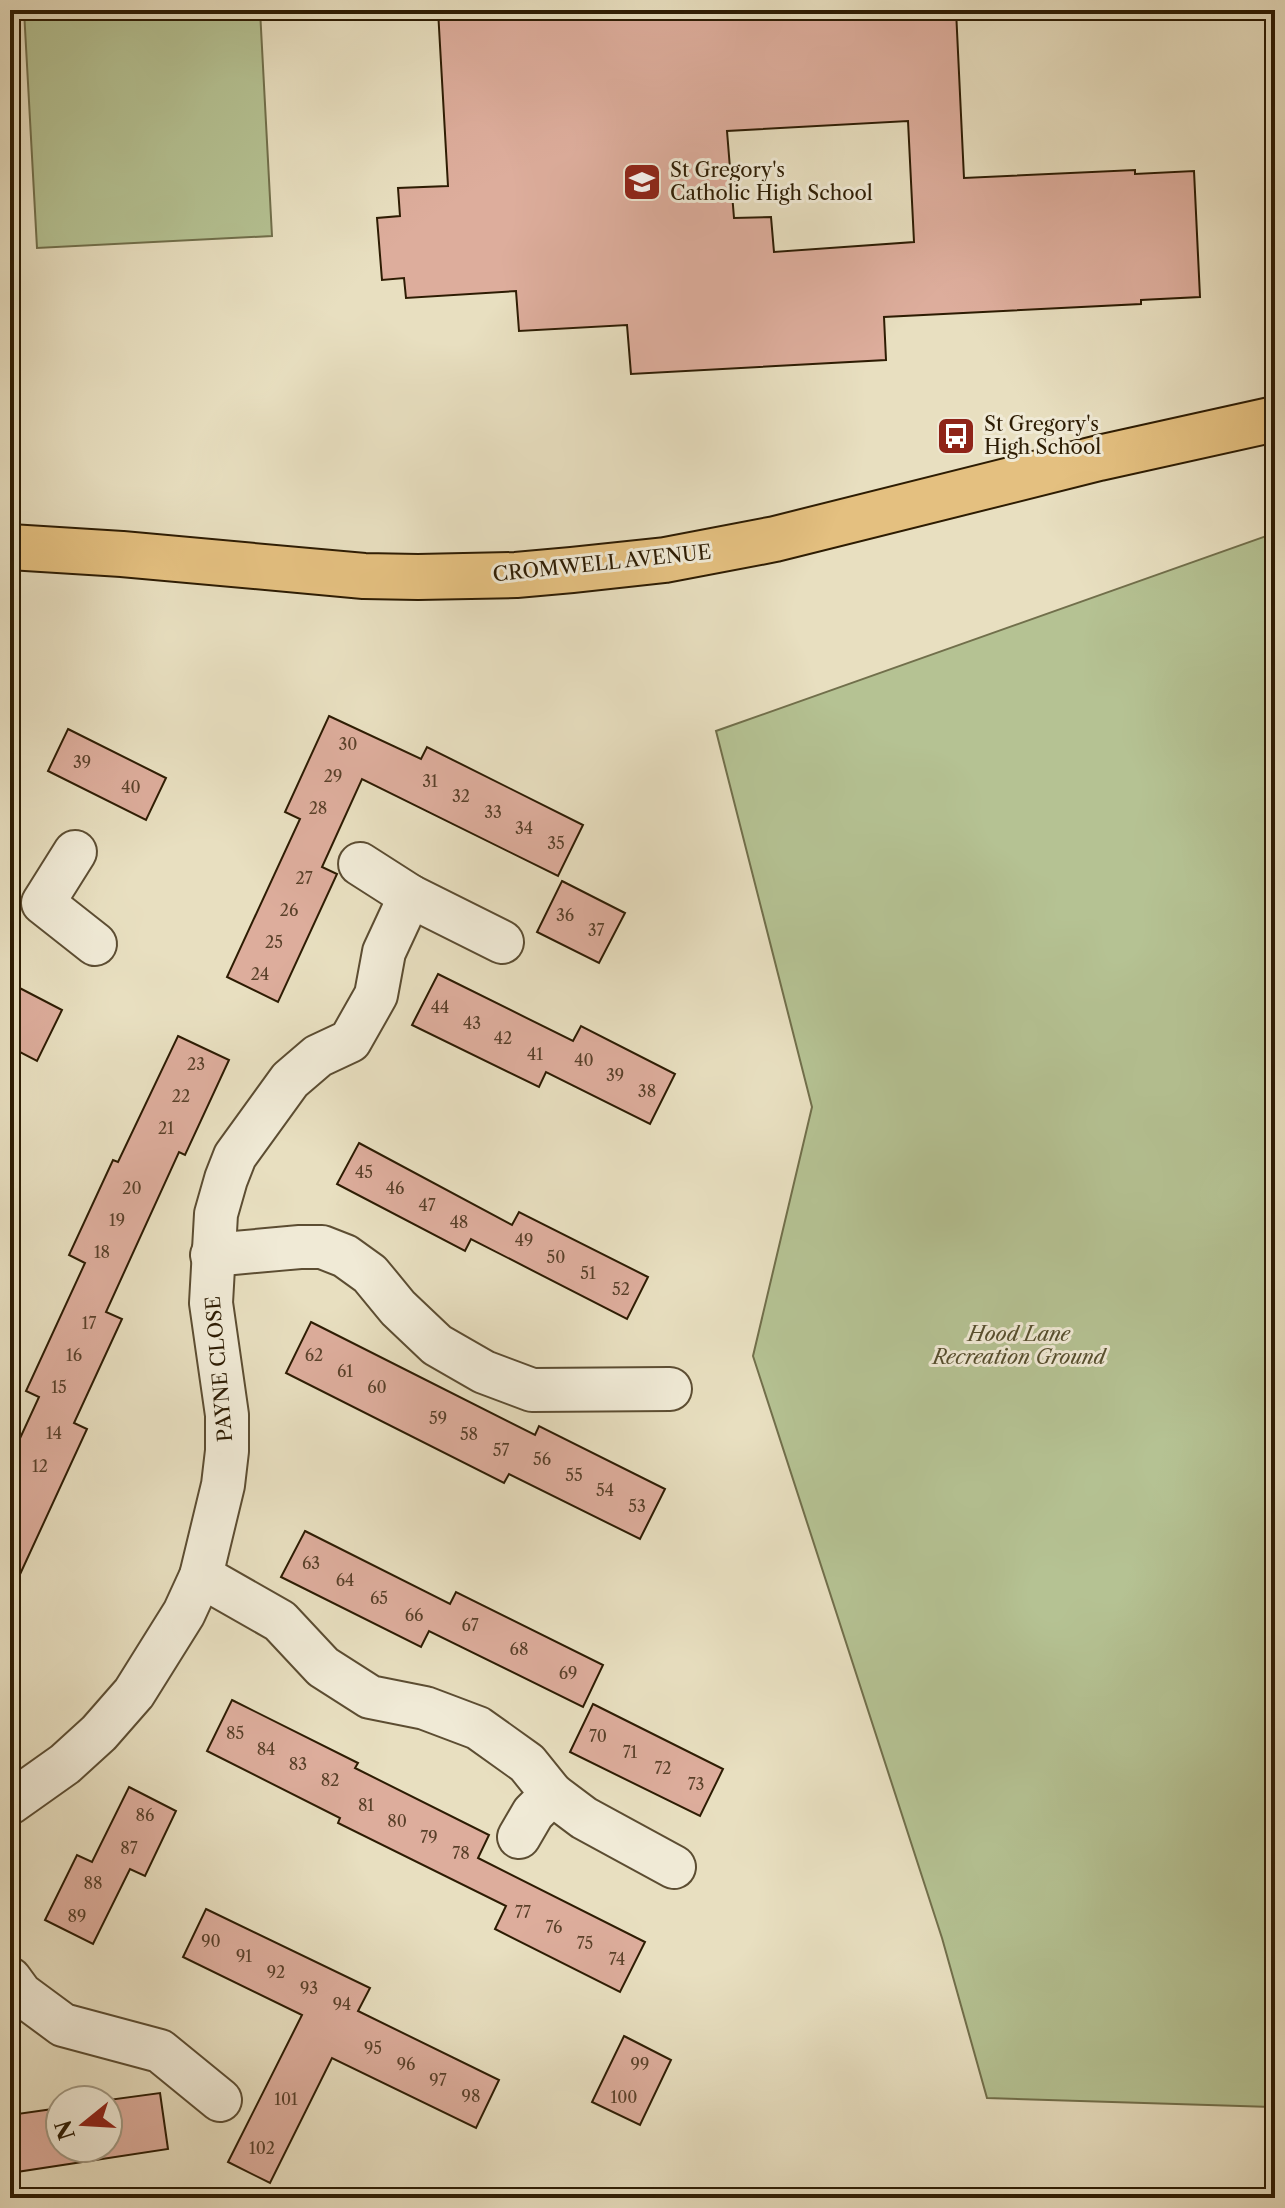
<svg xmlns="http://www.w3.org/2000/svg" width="1285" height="2208" viewBox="0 0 1285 2208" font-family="'Libre Caslon Text',serif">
<rect width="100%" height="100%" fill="#e8dfc0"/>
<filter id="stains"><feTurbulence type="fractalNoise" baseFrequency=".0025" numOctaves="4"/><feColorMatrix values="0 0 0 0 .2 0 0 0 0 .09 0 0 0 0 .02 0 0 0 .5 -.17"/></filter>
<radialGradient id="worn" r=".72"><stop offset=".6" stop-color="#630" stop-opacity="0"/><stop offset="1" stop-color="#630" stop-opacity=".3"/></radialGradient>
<!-- green -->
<g fill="#b5c293" stroke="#716f4b" stroke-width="2">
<polygon points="24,10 260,10 272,236 37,248"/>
<polygon points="1275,533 1275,2107 987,2098 942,1938 753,1356 812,1107 716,731"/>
</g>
<!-- building -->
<g fill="#ddad9c" stroke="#2d1c03" stroke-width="2" fill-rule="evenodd">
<path d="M438,10H956L964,178L1135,170V174L1194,171L1200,297L1141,300V304L884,317L886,360L631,374L627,325L519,331L516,291L406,298L404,278L382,280L377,218L400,216L398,188L448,186ZM908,121L914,242L774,252L771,217L734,218L727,131Z"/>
<polygon points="329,716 421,759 427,747 583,825 558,876 362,779 322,867 337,874 278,1002 227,977 300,819 285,812"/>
<polygon points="68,729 166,778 146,820 48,771"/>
<polygon points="562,881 625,913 599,963 537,932"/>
<polygon points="438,974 573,1041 581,1026 675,1074 650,1124 546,1072 539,1087 412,1025"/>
<polygon points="10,983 62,1010 37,1061 10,1047"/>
<polygon points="178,1036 229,1060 185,1155 179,1152 106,1312 122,1319 74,1423 87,1429 10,1596 10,1460 39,1397 26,1391 85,1263 69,1255 113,1160 118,1162"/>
<polygon points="359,1143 512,1225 519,1212 648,1277 627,1319 471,1239 465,1251 337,1184"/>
<polygon points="311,1322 535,1435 539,1426 665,1489 640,1539 509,1474 504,1483 286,1373"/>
<polygon points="305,1531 450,1604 456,1592 603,1665 583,1707 429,1631 421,1647 281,1577"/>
<polygon points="232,1700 358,1763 355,1768 489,1835 478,1858 645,1942 620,1992 495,1929 506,1906 338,1823 340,1818 207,1751"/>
<polygon points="593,1704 723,1769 700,1816 570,1752"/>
<polygon points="129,1787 176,1811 145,1876 130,1869 93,1944 45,1920 77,1855 92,1862"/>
<polygon points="206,1909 370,1988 358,2011 499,2080 476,2128 332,2058 270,2183 228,2162 302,2015 183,1957"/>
<polygon points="624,2036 671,2060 640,2125 592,2102"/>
<polygon points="160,2093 168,2149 10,2173 10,2115 60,2108 60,2148 108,2148 108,2100"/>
</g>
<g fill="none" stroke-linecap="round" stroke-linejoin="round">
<!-- minor casing -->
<g stroke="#5c4d32" stroke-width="46">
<g id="minor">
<polyline points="75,852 43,903 95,944"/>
<polyline points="360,864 410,896"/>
<polyline points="212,1255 300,1247 322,1247 345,1256 370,1274 398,1308 437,1345 484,1372 532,1390 670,1389"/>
<polyline points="201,1576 280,1621 323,1667 370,1697 425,1708 478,1728 527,1763 552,1794"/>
<polyline points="10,1803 65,1764 99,1733 134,1693 184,1613 201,1576 223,1485 227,1451 227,1415 211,1303 216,1214 226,1179 235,1156 290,1080 318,1056 350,1041 376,995 384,952 410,896 502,942"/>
<polyline points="519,1837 533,1813 552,1794 584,1818 674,1867"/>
<polyline points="10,1979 21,1994 63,2025 160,2051 220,2100"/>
</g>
</g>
<!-- primary casing -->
<g stroke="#2d1c03" stroke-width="48">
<polyline id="primary" points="10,547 122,554 364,576 418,577 516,575 572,570 665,560 775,539 1099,458 1275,419"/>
</g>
<!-- minor -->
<use href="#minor" stroke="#f0ead6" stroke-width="42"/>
<!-- primary -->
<use href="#primary" stroke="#e4c080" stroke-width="44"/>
</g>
<!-- icons -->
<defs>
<g id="school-square" transform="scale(2)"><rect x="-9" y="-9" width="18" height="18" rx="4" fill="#8f2418" stroke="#f0ead6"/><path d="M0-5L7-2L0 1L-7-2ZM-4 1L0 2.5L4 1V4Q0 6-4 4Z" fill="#fff"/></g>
<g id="bus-square" transform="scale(2)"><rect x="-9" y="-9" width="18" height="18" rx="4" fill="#8f2418" stroke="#f0ead6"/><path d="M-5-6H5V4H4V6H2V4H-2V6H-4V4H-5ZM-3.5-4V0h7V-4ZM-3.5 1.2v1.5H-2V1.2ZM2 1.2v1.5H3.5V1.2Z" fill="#fff"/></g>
</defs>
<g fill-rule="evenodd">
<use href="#school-square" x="642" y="182"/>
<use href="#bus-square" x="956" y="436"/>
</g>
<g text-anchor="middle" stroke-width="6" stroke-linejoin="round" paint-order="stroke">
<!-- number labels -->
<g font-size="16" fill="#594029">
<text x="348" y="750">30</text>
<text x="82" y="768">39</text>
<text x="333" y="782">29</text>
<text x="430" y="787">31</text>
<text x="131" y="793">40</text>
<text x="461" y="802">32</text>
<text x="318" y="814">28</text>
<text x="493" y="818">33</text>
<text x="524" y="834">34</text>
<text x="556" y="849">35</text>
<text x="304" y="884">27</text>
<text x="289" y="916">26</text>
<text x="565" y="921">36</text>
<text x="596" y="936">37</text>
<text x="274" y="948">25</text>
<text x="260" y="980">24</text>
<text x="440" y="1013">44</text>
<text x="472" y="1029">43</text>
<text x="503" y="1044">42</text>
<text x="535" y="1060">41</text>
<text x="584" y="1066">40</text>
<text x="196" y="1070">23</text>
<text x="615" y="1081">39</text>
<text x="647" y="1097">38</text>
<text x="181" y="1102">22</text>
<text x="166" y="1134">21</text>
<text x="364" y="1178">45</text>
<text x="132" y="1194">20</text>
<text x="395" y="1194">46</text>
<text x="427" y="1211">47</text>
<text x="117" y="1226">19</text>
<text x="459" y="1228">48</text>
<text x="524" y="1246">49</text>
<text x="102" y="1258">18</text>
<text x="556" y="1263">50</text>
<text x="588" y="1279">51</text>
<text x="621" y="1295">52</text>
<text x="89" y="1329">17</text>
<text x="74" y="1361">16</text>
<text x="314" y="1361">62</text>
<text x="345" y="1377">61</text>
<text x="59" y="1393">15</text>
<text x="377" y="1393">60</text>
<text x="438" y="1424">59</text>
<text x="54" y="1439">14</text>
<text x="469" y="1440">58</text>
<text x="501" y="1456">57</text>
<text x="542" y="1465">56</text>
<text x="40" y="1472">12</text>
<text x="574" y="1481">55</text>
<text x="605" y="1496">54</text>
<text x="637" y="1512">53</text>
<text x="311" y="1569">63</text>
<text x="345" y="1586">64</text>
<text x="379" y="1604">65</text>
<text x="414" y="1621">66</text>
<text x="470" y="1631">67</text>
<text x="519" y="1655">68</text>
<text x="568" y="1679">69</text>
<text x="235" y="1739">85</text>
<text x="598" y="1742">70</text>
<text x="266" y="1755">84</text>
<text x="630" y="1758">71</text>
<text x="298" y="1770">83</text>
<text x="663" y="1774">72</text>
<text x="330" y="1786">82</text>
<text x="696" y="1790">73</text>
<text x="366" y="1811">81</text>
<text x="145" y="1821">86</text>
<text x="397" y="1827">80</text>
<text x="429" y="1843">79</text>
<text x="129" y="1854">87</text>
<text x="461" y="1859">78</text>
<text x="93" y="1889">88</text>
<text x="523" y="1918">77</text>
<text x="77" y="1922">89</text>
<text x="554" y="1933">76</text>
<text x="211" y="1947">90</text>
<text x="585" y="1949">75</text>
<text x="244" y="1962">91</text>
<text x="617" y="1965">74</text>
<text x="276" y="1978">92</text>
<text x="309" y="1994">93</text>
<text x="342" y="2010">94</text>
<text x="373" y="2054">95</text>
<text x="406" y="2070">96</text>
<text x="640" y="2070">99</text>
<text x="438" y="2086">97</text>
<text x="471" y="2102">98</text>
<text x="624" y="2103">100</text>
<text x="286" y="2105">101</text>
<text x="262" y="2154">102</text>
</g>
<!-- poi labels -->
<g font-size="20" fill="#2d1c03" stroke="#f0ead6" text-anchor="start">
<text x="670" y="177">St Gregory's<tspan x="670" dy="23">Catholic High School</tspan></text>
<text x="984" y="431">St Gregory's<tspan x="984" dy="23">High School</tspan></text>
</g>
<!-- street labels -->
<g font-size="20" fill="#2d1c03" stroke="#f0ead6">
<text transform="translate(602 563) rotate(-6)" y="7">CROMWELL AVENUE</text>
<text transform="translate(219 1369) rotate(-95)" y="7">PAYNE CLOSE</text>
</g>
<!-- park labels -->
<g font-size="20" font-style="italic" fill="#564e2e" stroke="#f0ead6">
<text x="1019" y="1341">Hood Lane<tspan x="1019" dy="23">Recreation Ground</tspan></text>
</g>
</g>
<!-- margin -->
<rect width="1285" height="2208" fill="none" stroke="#e8dfc0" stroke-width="40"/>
<rect x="12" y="12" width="1261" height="2184" fill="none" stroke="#2d1c03" stroke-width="4"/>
<rect x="20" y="20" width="1245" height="2168" fill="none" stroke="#2d1c03" stroke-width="2"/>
<!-- north arrow -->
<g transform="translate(84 2124) rotate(252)"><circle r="38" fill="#f0ead6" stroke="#a29882" stroke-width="2"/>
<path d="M0-6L14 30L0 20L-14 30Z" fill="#8f2418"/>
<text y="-12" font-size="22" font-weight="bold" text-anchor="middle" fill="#2d1c03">N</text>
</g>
<rect width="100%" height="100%" filter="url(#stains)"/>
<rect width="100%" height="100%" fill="url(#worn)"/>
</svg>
